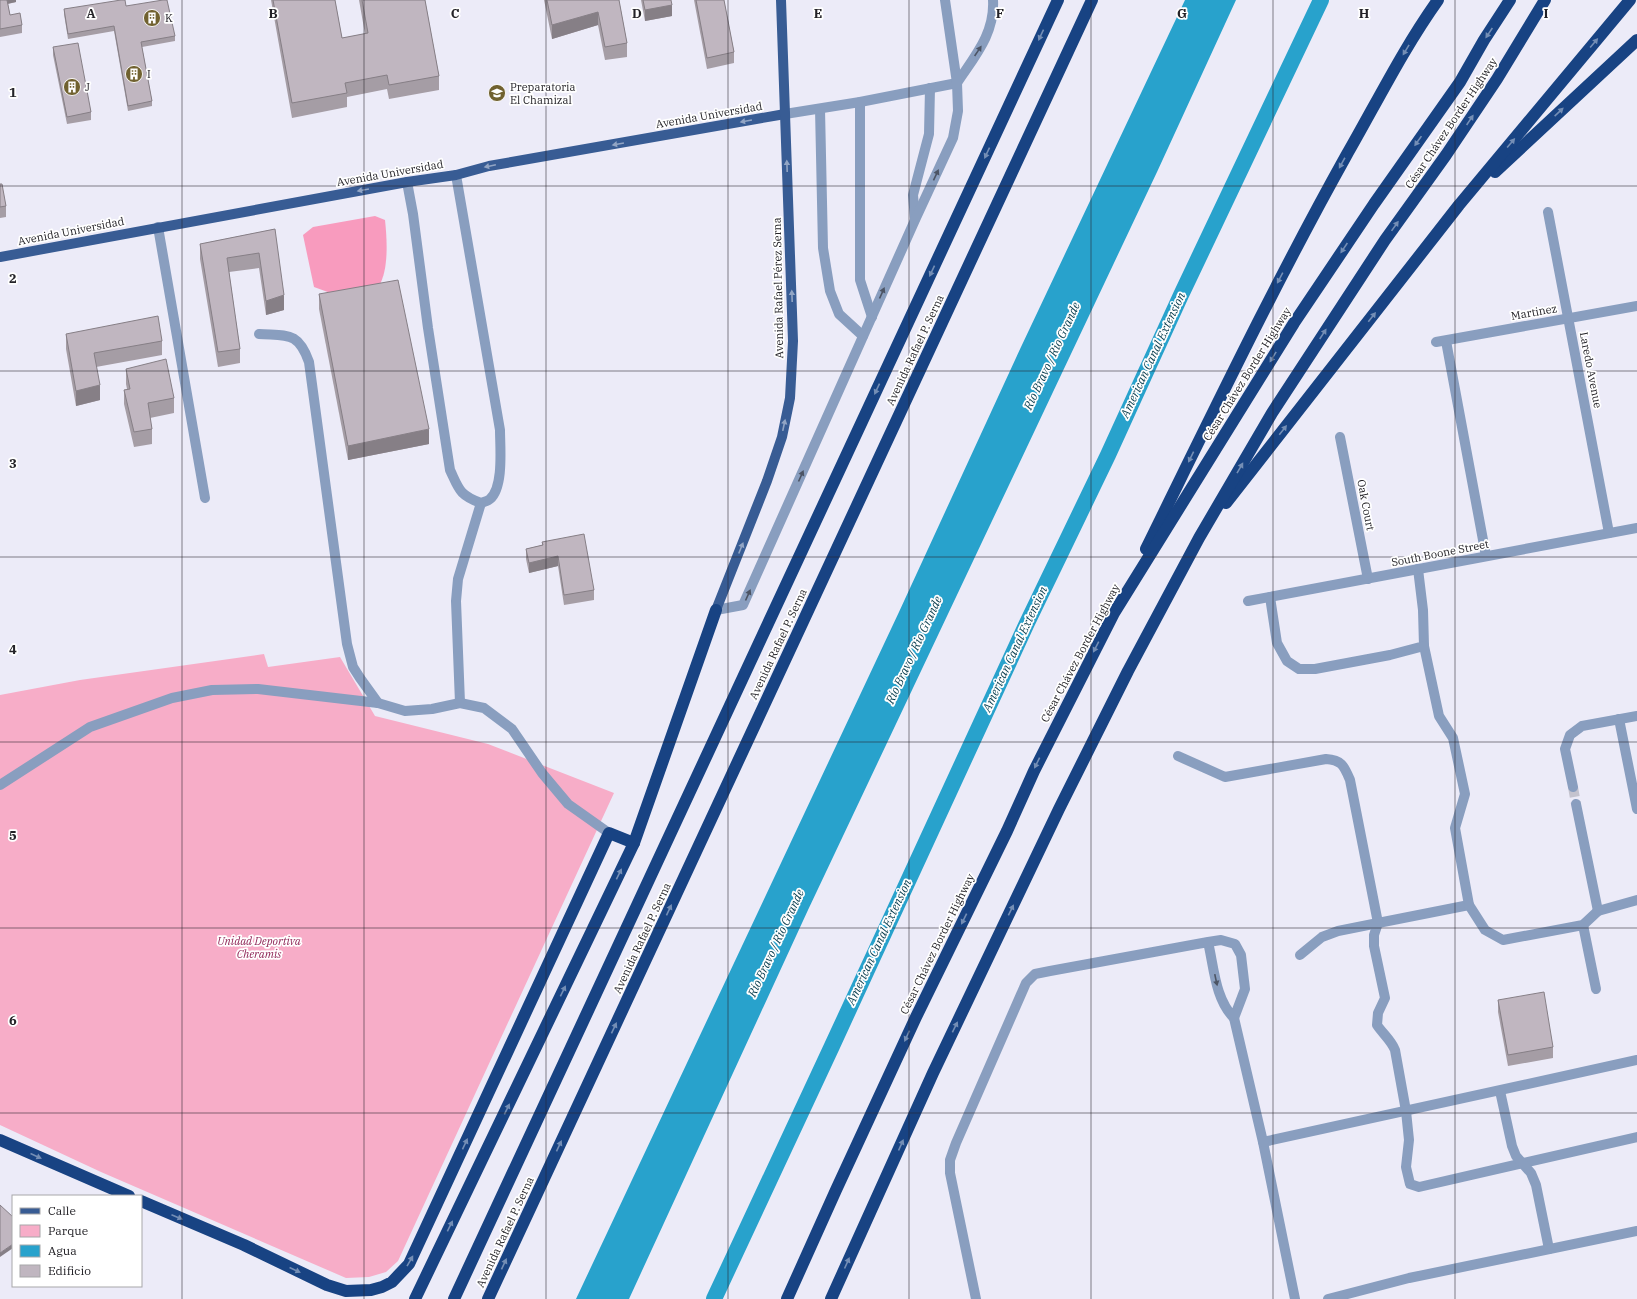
<svg xmlns="http://www.w3.org/2000/svg" width="1637" height="1299" viewBox="0 0 1637 1299" font-family="'IBM Plex Serif',serif">
<rect width="100%" height="100%" fill="#ecebf8"/>
<!-- green -->
<polygon fill="#f7adc8" points="264,654 268,667 340,657 375,716 488,744 614,793 398,1261 386,1272 369,1277 346,1278 101,1172 0,1125 0,695 80,680"/>
<!-- forest -->
<path fill="#f89bbe" d="M375,216L385,220C387,239 389,269 379,286L336,295L314,287L303,235L313,227Z"/>
<!-- water -->
<polygon fill="#28a2cc" points="1185,0 1236,0 1157,172 808,910 629,1299 576,1299 899,612 1021,347"/>
<g fill="none" stroke-linecap="round" stroke-linejoin="round">
<!-- canal -->
<polyline stroke="#28a2cc" stroke-width="16" points="714,1299 832,1046 1027,623 1108,455 1181,295 1321,0"/>
<!-- minor-tunnel -->
<polyline stroke="#c4c3ce" stroke-width="10" stroke-dasharray="10 5" stroke-linecap="butt" points="1573,787 1576,804"/>
<!-- minor -->
<g stroke="#899ebf" stroke-width="10">
<polyline points="860,102 860,280 872,317"/>
<polyline points="820,109 823,248 830,291 839,314 863,336"/>
<path d="M785,114L860,102L957,83C974,57 995,34 993,0"/>
<path d="M407,182L413,214L428,328L450,470C459,489 459,495 481,503C483,502 488,501 490,499C504,487 500,447 500,430L456,175"/>
<polyline points="1548,212 1609,533"/>
<polyline points="915,219 913,195 929,134 930,88"/>
<polyline points="158,227 205,498"/>
<path d="M259,334C287,336 298,331 309,362L347,644L353,667L360,678L378,703"/>
<polyline points="1446,341 1486,556"/>
<polyline points="1436,342 1637,306"/>
<polyline points="1340,437 1368,579"/>
<polyline points="1270,597 1277,643 1287,661 1299,669 1315,669 1390,655 1424,646 1423,610 1418,569"/>
<polyline points="1248,601 1637,528"/>
<polyline points="716,610 743,605 915,220 953,138 958,111 957,83 945,0"/>
<path d="M1424,646L1439,716L1453,738L1465,794L1455,828L1469,905L1378,923L1374,935V946L1385,998L1378,1013L1377,1025C1383,1034 1391,1040 1395,1050L1406,1111L1409,1140L1406,1167L1410,1184L1419,1187L1637,1137"/>
<polyline points="460,703 456,601 458,579 481,503"/>
<polyline points="1619,719 1637,809"/>
<path d="M1178,756L1225,777L1326,759C1342,760 1344,766 1350,780L1378,923L1338,931L1322,937L1300,955"/>
<polyline points="0,785 90,727 172,698 212,690 258,689 378,703 405,711 432,709 460,703 484,708 512,729 542,773 568,804 609,833"/>
<polyline points="1573,787 1565,749 1570,735 1582,726 1637,716"/>
<polyline points="1576,804 1598,911"/>
<polyline points="1469,905 1485,930 1503,940 1583,925 1598,911 1637,900"/>
<polyline points="1583,925 1596,989"/>
<polyline points="1234,1018 1263,1142 1295,1299"/>
<polyline points="1500,1091 1512,1146 1516,1156 1531,1173 1536,1185 1549,1249"/>
<polyline points="1263,1142 1637,1060"/>
<path d="M976,1299L950,1173V1160L956,1143L1026,983L1035,974L1050,971L1208,942L1221,940L1235,944L1241,955L1245,989L1234,1018C1215,999 1214,967 1208,942"/>
<polyline points="1328,1299 1409,1278 1637,1231"/>
</g>
<!-- major -->
<g stroke="#385c94" stroke-width="10">
<polyline points="0,257 407,182 456,175 489,166 785,114"/>
<polyline points="716,610 767,481 782,437 790,398 793,341 781,0"/>
</g>
<!-- highway -->
<g stroke="#184383" stroke-width="12">
<polyline points="1495,172 1637,40"/>
<polyline points="1226,503 1459,205 1630,0"/>
<path d="M1146,549C1211,417 1274,285 1346,156C1376,104 1403,49 1438,0"/>
<polyline points="0,1140 129,1196"/>
<polyline points="141,1201 244,1245 327,1285 346,1291 371,1290 382,1287 392,1282 409,1264 609,833 634,843"/>
<polyline points="415,1299 634,843 716,610"/>
<polyline points="454,1299 1058,0"/>
<polyline points="488,1299 1092,0"/>
<polyline points="787,1299 836,1190 916,1017 1007,831 1034,771 1114,613 1294,323 1374,204 1460,82 1484,40 1510,0"/>
<polyline points="831,1299 933,1073 1059,809 1128,671 1199,538 1272,413 1385,240 1446,155 1497,79 1545,0"/>
</g>
</g>
<!-- wall -->
<g fill="#a59da5">
<polygon points="0,0 16,0 16,2 8,4 10,15 22,25 22,33 0,37"/>
<polygon points="271,0 335,0 342,38 365,34 359,0 425,0 439,76 439,90 389,99 387,89 347,97 347,107 292,118"/>
<polygon points="544,0 619,0 627,43 627,57 605,60 598,25 552,39"/>
<polygon points="641,0 671,0 672,16 645,21"/>
<polygon points="694,0 724,0 734,52 734,63 707,69"/>
<polygon points="126,6 175,36 175,41 142,47 152,101 152,106 128,111 114,31 68,39 64,14 64,9"/>
<polygon points="53,47 91,112 91,120 67,124 53,55"/>
<polygon points="0,184 6,206 6,217 0,218"/>
<polygon points="275,229 284,310 266,315 259,268 229,272 240,349 240,363 218,367 200,259 200,244"/>
<polygon points="319,294 429,444 348,460 319,309"/>
<polygon points="66,334 162,341 162,355 96,367 100,400 76,406 66,349"/>
<polygon points="126,369 174,398 174,413 150,418 152,429 152,444 134,447 124,404 124,390 127,389 126,384"/>
<polygon points="542,542 594,590 594,600 564,605 558,566 529,573 526,559 526,549 542,545"/>
<polygon points="1498,1000 1553,1047 1553,1058 1508,1066 1498,1012"/>
</g>
<!-- shaded-wall -->
<g fill="#867f86">
<polygon points="6,0 16,0 16,2 6,4"/>
<polygon points="672,5 672,16 645,21 645,10"/>
<polygon points="598,12 598,25 552,39 552,25"/>
<polygon points="284,295 284,310 266,315 266,301"/>
<polygon points="100,385 100,400 76,406 76,391"/>
<polygon points="429,429 429,444 348,460 348,446"/>
<polygon points="558,556 558,566 529,573 529,563"/>
<polygon points="13,1244 13,1248 0,1257 0,1253"/>
</g>
<!-- building -->
<g fill="#c0b6c0" stroke="#867f86">
<polygon points="0,0 7,0 10,15 20,13 22,25 0,29"/>
<polygon points="121,0 125,0 126,6 163,0 167,0 175,36 141,42 152,101 128,106 114,26 68,34 64,9"/>
<polygon points="273,0 335,0 342,38 368,33 362,0 425,0 439,76 389,85 387,75 345,83 347,93 292,103"/>
<polygon points="547,0 619,0 627,43 605,47 598,12 552,25"/>
<polygon points="643,0 671,0 672,5 645,10"/>
<polygon points="696,0 724,0 734,52 707,58"/>
<polygon points="78,43 91,112 67,117 53,47"/>
<polygon points="0,184 2,184 6,206 0,207"/>
<polygon points="275,229 284,295 266,301 259,253 227,258 240,349 218,352 200,244"/>
<polygon points="398,280 429,429 348,446 319,294"/>
<polygon points="158,316 162,341 94,353 100,385 76,391 66,334"/>
<polygon points="166,359 174,398 148,403 152,429 134,432 124,390 130,389 126,369"/>
<polygon points="584,534 594,590 564,595 558,556 529,563 526,549 543,545 542,542"/>
<polygon points="1544,992 1553,1047 1508,1055 1498,1000"/>
<polygon points="0,1205 13,1217 13,1244 0,1253"/>
</g>
<!-- one-way arrows -->
<defs><path id="oneway-solid" d="M-6-.8H1V-3.2L6.5 0L1 3.2V.8H-6Z"/></defs>
<g fill="#748eb5">
<use href="#oneway-solid" transform="translate(1489 33) rotate(124)"/>
<use href="#oneway-solid" transform="translate(1041 35) rotate(115)"/>
<use href="#oneway-solid" transform="translate(1594 43) rotate(-50)"/>
<use href="#oneway-solid" transform="translate(1406 50) rotate(121)"/>
<use href="#oneway-solid" transform="translate(1559 112) rotate(-43)"/>
<use href="#oneway-solid" transform="translate(1470 120) rotate(-56)"/>
<use href="#oneway-solid" transform="translate(1418 141) rotate(125)"/>
<use href="#oneway-solid" transform="translate(1511 143) rotate(-50)"/>
<use href="#oneway-solid" transform="translate(987 153) rotate(115)"/>
<use href="#oneway-solid" transform="translate(1342 163) rotate(119)"/>
<use href="#oneway-solid" transform="translate(1395 226) rotate(-55)"/>
<use href="#oneway-solid" transform="translate(1344 248) rotate(124)"/>
<use href="#oneway-solid" transform="translate(932 271) rotate(115)"/>
<use href="#oneway-solid" transform="translate(1280 278) rotate(118)"/>
<use href="#oneway-solid" transform="translate(1372 317) rotate(-52)"/>
<use href="#oneway-solid" transform="translate(1323 334) rotate(-57)"/>
<use href="#oneway-solid" transform="translate(1273 357) rotate(122)"/>
<use href="#oneway-solid" transform="translate(877 389) rotate(115)"/>
<use href="#oneway-solid" transform="translate(1283 430) rotate(-52)"/>
<use href="#oneway-solid" transform="translate(1191 457) rotate(116)"/>
<use href="#oneway-solid" transform="translate(1240 468) rotate(-60)"/>
<use href="#oneway-solid" transform="translate(1096 647) rotate(117)"/>
<use href="#oneway-solid" transform="translate(1037 763) rotate(116)"/>
<use href="#oneway-solid" transform="translate(619 874) rotate(-64)"/>
<use href="#oneway-solid" transform="translate(669 910) rotate(-65)"/>
<use href="#oneway-solid" transform="translate(1011 910) rotate(-64)"/>
<use href="#oneway-solid" transform="translate(964 919) rotate(116)"/>
<use href="#oneway-solid" transform="translate(563 991) rotate(-64)"/>
<use href="#oneway-solid" transform="translate(955 1027) rotate(-64)"/>
<use href="#oneway-solid" transform="translate(614 1028) rotate(-65)"/>
<use href="#oneway-solid" transform="translate(907 1036) rotate(115)"/>
<use href="#oneway-solid" transform="translate(507 1109) rotate(-64)"/>
<use href="#oneway-solid" transform="translate(465 1144) rotate(-65)"/>
<use href="#oneway-solid" transform="translate(901 1145) rotate(-66)"/>
<use href="#oneway-solid" transform="translate(559 1146) rotate(-65)"/>
<use href="#oneway-solid" transform="translate(36 1156) rotate(24)"/>
<use href="#oneway-solid" transform="translate(177 1217) rotate(23)"/>
<use href="#oneway-solid" transform="translate(450 1226) rotate(-64)"/>
<use href="#oneway-solid" transform="translate(410 1261) rotate(-60)"/>
<use href="#oneway-solid" transform="translate(847 1263) rotate(-66)"/>
<use href="#oneway-solid" transform="translate(504 1264) rotate(-65)"/>
<use href="#oneway-solid" transform="translate(295 1270) rotate(25)"/>
</g>
<g fill="#4c5464">
<use href="#oneway-solid" transform="translate(978 51) rotate(-56)"/>
<use href="#oneway-solid" transform="translate(936 175) rotate(-65)"/>
<use href="#oneway-solid" transform="translate(882 293) rotate(-66)"/>
<use href="#oneway-solid" transform="translate(801 476) rotate(-66)"/>
<use href="#oneway-solid" transform="translate(748 595) rotate(-66)"/>
<use href="#oneway-solid" transform="translate(1216 980) rotate(78)"/>
</g>
<g fill="#92a5c4">
<use href="#oneway-solid" transform="translate(746 121) rotate(170)"/>
<use href="#oneway-solid" transform="translate(618 144) rotate(170)"/>
<use href="#oneway-solid" transform="translate(490 166) rotate(168)"/>
<use href="#oneway-solid" transform="translate(787 166) rotate(-92)"/>
<use href="#oneway-solid" transform="translate(363 190) rotate(170)"/>
<use href="#oneway-solid" transform="translate(792 296) rotate(-92)"/>
<use href="#oneway-solid" transform="translate(784 425) rotate(-78)"/>
<use href="#oneway-solid" transform="translate(741 548) rotate(-68)"/>
</g>
<!-- grid -->
<path fill="none" stroke="#242328" stroke-width="1" stroke-opacity="0.55" d="M182,0V1299M364,0V1299M546,0V1299M728,0V1299M909,0V1299M1091,0V1299M1273,0V1299M1455,0V1299M0,186H1637M0,371H1637M0,557H1637M0,742H1637M0,928H1637M0,1113H1637"/>
<!-- icons -->
<defs>
<g id="building-disc" transform="scale(0.9)"><circle r="9.5" fill="#70612f" stroke="#fff"/><path d="M-4-6H4V6H1V3H-1V6H-4ZM-2.5-4.3h1.7v1.8h-1.7ZM.8-4.3h1.7v1.8H.8ZM-2.5-1h1.7V.8h-1.7ZM.8-1h1.7V.8H.8Z" fill="#fff"/></g>
<g id="school-disc" transform="scale(0.9)"><circle r="9.5" fill="#70612f" stroke="#fff"/><path d="M0-5L7-2L0 1L-7-2ZM-4 1L0 2.5L4 1V4Q0 6-4 4Z" fill="#fff"/></g>
</defs>
<g fill-rule="evenodd">
<use href="#building-disc" x="152" y="18"/>
<use href="#building-disc" x="134" y="74"/>
<use href="#building-disc" x="72" y="87"/>
<use href="#school-disc" x="497" y="93"/>
</g>
<g text-anchor="middle" stroke-width="3.5" stroke-linejoin="round" paint-order="stroke">
<!-- poi labels -->
<g font-size="11" fill="#242328" stroke="#fff" text-anchor="start">
<text x="165" y="22">K</text>
<text x="147" y="78">I</text>
<text x="85" y="91">J</text>
<text x="510" y="91">Preparatoria<tspan x="510" dy="13">El Chamizal</tspan></text>
</g>
<!-- street labels -->
<g font-size="11" fill="#242328" stroke="#fff">
<text transform="translate(709 115) rotate(-10)" y="4">Avenida Universidad</text>
<text transform="translate(1451 123) rotate(-56)" y="4">César Chávez Border Highway</text>
<text transform="translate(390 173) rotate(-10)" y="4">Avenida Universidad</text>
<text transform="translate(71 231) rotate(-11)" y="4">Avenida Universidad</text>
<text transform="translate(778 288) rotate(-91)" y="4">Avenida Rafael Pérez Serna</text>
<text transform="translate(1534 312) rotate(-10)" y="4">Martinez</text>
<text transform="translate(915 350) rotate(-65)" y="4">Avenida Rafael P. Serna</text>
<text transform="translate(1591 370) rotate(79)" y="4">Laredo Avenue</text>
<text transform="translate(1247 374) rotate(-58)" y="4">César Chávez Border Highway</text>
<text transform="translate(1366 505) rotate(79)" y="4">Oak Court</text>
<text transform="translate(1440 553) rotate(-11)" y="4">South Boone Street</text>
<text transform="translate(778 644) rotate(-65)" y="4">Avenida Rafael P. Serna</text>
<text transform="translate(1080 653) rotate(-62)" y="4">César Chávez Border Highway</text>
<text transform="translate(642 938) rotate(-65)" y="4">Avenida Rafael P. Serna</text>
<text transform="translate(937 944) rotate(-64)" y="4">César Chávez Border Highway</text>
<text transform="translate(505 1232) rotate(-65)" y="4">Avenida Rafael P. Serna</text>
</g>
<!-- park labels -->
<g font-size="11" font-style="italic" fill="#8f2657" stroke="#fff">
<text x="259" y="945">Unidad Deportiva<tspan x="259" dy="13">Cheramis</tspan></text>
</g>
<!-- water labels -->
<g font-size="12" font-style="italic" fill="#073c4d" stroke="#fff">
<text transform="translate(1153 355) rotate(-65)" y="4">American Canal Extension</text>
<text transform="translate(1052 356) rotate(-65)" y="4">Río Bravo / Rio Grande</text>
<text transform="translate(1015 649) rotate(-65)" y="4">American Canal Extension</text>
<text transform="translate(914 650) rotate(-65)" y="4">Río Bravo / Rio Grande</text>
<text transform="translate(879 942) rotate(-65)" y="4">American Canal Extension</text>
<text transform="translate(776 943) rotate(-65)" y="4">Río Bravo / Rio Grande</text>
</g>
</g>
<g font-size="13" text-anchor="middle" font-weight="bold" fill="#242328" stroke="#fff" stroke-width="3.5" stroke-linejoin="round" paint-order="stroke">
<text x="91" y="18">A</text>
<text x="273" y="18">B</text>
<text x="455" y="18">C</text>
<text x="637" y="18">D</text>
<text x="818" y="18">E</text>
<text x="1000" y="18">F</text>
<text x="1182" y="18">G</text>
<text x="1364" y="18">H</text>
<text x="1546" y="18">I</text>
<text x="13" y="97">1</text>
<text x="13" y="283">2</text>
<text x="13" y="468">3</text>
<text x="13" y="654">4</text>
<text x="13" y="840">5</text>
<text x="13" y="1025">6</text>
</g>
<!-- legend -->
<rect x="12" y="1195" width="130" height="92" fill="#ffffff" stroke="#a7a7a9"/>
<rect x="20" y="1208" width="20" height="6" fill="#385c94" stroke="#a7a7a9"/>
<text x="48" y="1215" font-size="12" fill="#242328">Calle</text>
<rect x="20" y="1225" width="20" height="12" fill="#f7adc8" stroke="#a7a7a9"/>
<text x="48" y="1235" font-size="12" fill="#242328">Parque</text>
<rect x="20" y="1245" width="20" height="12" fill="#28a2cc" stroke="#a7a7a9"/>
<text x="48" y="1255" font-size="12" fill="#242328">Agua</text>
<rect x="20" y="1265" width="20" height="12" fill="#c0b6c0" stroke="#a7a7a9"/>
<text x="48" y="1275" font-size="12" fill="#242328">Edificio</text>
</svg>
